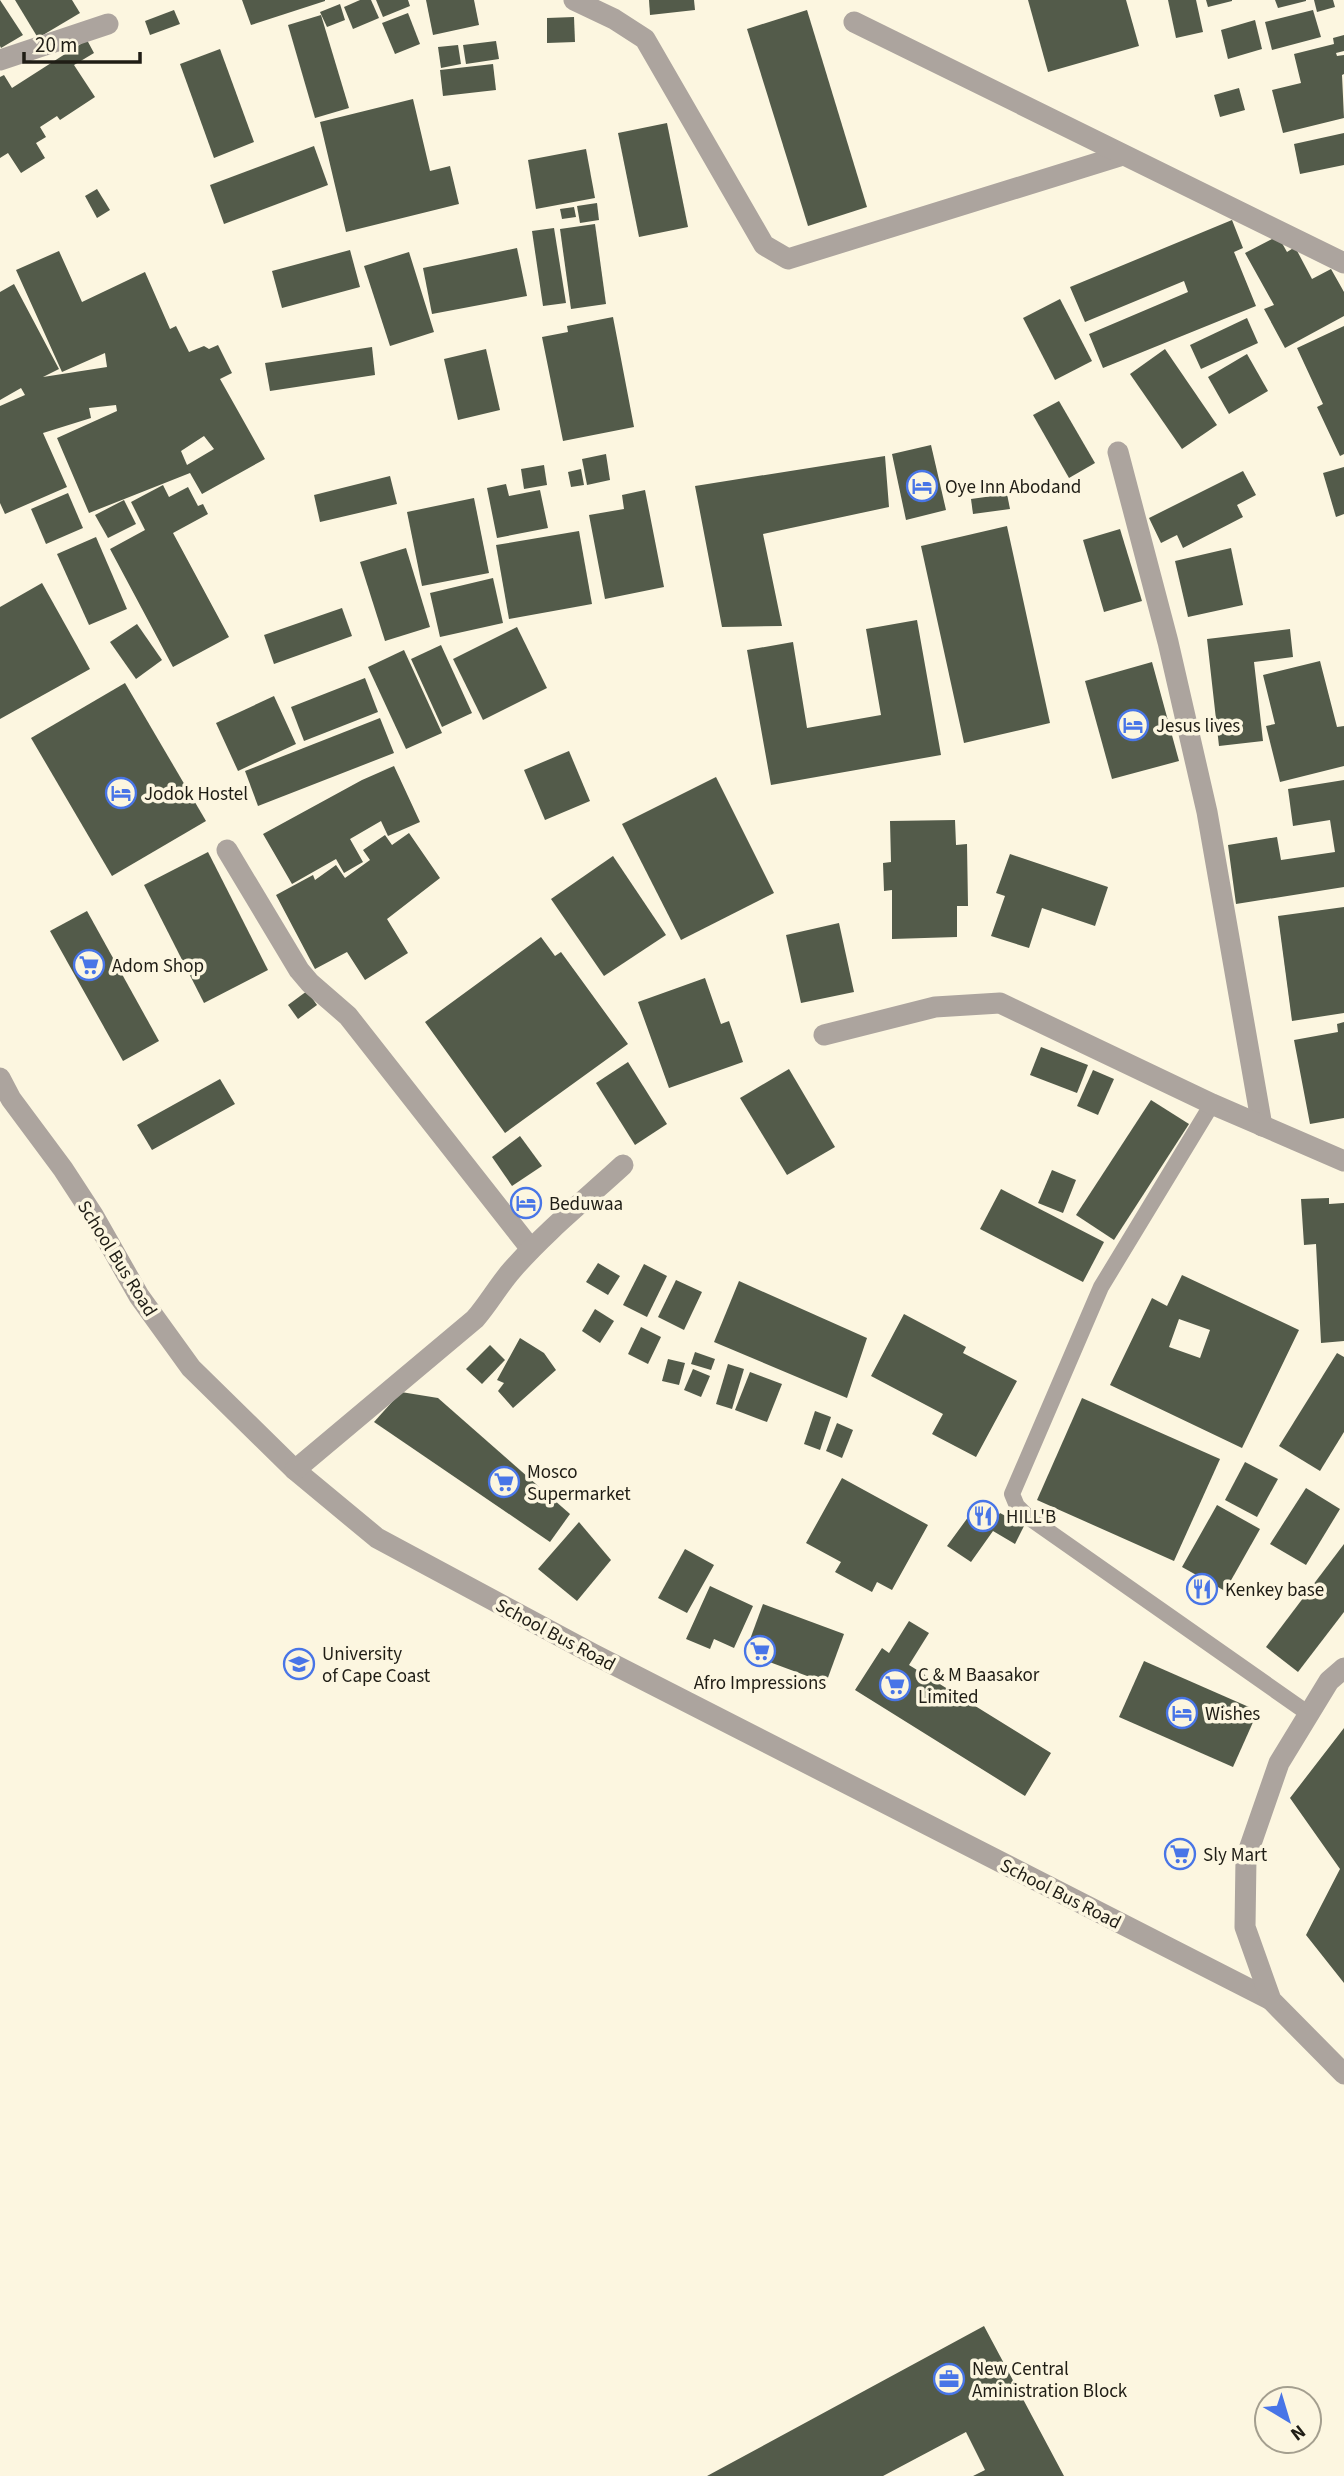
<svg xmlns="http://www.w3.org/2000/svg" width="1344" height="2476" viewBox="0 0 1344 2476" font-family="'Source Sans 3',sans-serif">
<rect width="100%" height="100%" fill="#fcf6e0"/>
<!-- building -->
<g fill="#535b4a" fill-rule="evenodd">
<polygon points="0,0 23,35 1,48 0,46"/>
<polygon points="15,0 72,0 80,13 38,38"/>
<polygon points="242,0 325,0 325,1 251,25"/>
<polygon points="360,0 371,0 379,18 353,29 344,7"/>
<polygon points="376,0 408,0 410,6 383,17"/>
<polygon points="426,0 474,0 479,25 433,35"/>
<polygon points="649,0 694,0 695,10 650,15"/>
<polygon points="1028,0 1126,0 1139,46 1048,72"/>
<polygon points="1168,0 1196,0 1203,32 1176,38"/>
<polygon points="1206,0 1232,0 1232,1 1208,7"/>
<polygon points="1275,0 1306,0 1306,1 1278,8"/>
<polygon points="1314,0 1333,0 1335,7 1317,12"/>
<polygon points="340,4 345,20 327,27 320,12"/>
<polygon points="174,10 180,24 150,35 145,21"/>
<polygon points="807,10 867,207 808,226 747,29"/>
<polygon points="1313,10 1321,37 1272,50 1265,22"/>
<polygon points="408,13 420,44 395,54 382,23"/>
<polygon points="321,15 349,108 315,118 288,25"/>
<polygon points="574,17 575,42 547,43 547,18"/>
<polygon points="1255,20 1262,49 1228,59 1221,30"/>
<polygon points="1344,35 1344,51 1336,53 1337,56 1344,55 1344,74 1342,75 1344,118 1283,133 1272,90 1301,83 1294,54 1334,44 1333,38"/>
<polygon points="87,40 94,53 74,65 95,97 60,120 57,116 40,127 46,137 36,143 45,158 21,173 8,153 0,158 0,77 4,75 12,88"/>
<polygon points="496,41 499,59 466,64 463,45"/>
<polygon points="458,45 461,64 441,68 438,47"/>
<polygon points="220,49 254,142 214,158 180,64"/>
<polygon points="493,64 496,90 443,96 440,70"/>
<polygon points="1239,88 1245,110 1220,117 1214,95"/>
<polygon points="413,99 430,171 450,166 459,204 346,232 320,122"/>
<polygon points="667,123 688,227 639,237 618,133"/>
<polygon points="1344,133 1344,165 1300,174 1294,144"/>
<polygon points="314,146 328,185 224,224 210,185"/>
<polygon points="586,149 595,198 536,209 528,160"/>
<polygon points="97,189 110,210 97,218 85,196"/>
<polygon points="597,203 599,220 580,223 577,206"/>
<polygon points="574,207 576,217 562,219 560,209"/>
<polygon points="1232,220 1243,248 1234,252 1256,306 1103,368 1089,334 1188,292 1184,281 1085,322 1070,287"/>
<polygon points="595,224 606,304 571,309 560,229"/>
<polygon points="554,228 566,303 543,306 532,231"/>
<polygon points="1278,236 1287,252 1295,247 1312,279 1331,269 1344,292 1344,316 1285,348 1264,309 1274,305 1245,253"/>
<polygon points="517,248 527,296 432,314 423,268"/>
<polygon points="350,250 360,287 282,308 272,271"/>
<path d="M59,251L82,302L145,272L170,329L176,326L189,352L204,346L209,349L218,345L232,373L220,379L265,459L202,494L190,473L89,513L57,438L117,411L116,405L89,408L91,418L43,433L67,487L5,514L0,503V406L25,395L21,388L0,400V292L14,284L59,369L43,377L107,367L105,353L62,372L16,270ZM204,436L214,449L187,465L181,451Z"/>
<polygon points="409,252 434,332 390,346 364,266"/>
<polygon points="1060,299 1092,361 1055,380 1023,318"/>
<polygon points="613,317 634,427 563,441 542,337 568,332 567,326"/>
<polygon points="1247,318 1258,343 1201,369 1190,345"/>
<polygon points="1344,326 1344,454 1340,456 1317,407 1323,404 1297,348"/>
<polygon points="372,347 375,375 270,391 265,363"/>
<polygon points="486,349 500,410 458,420 444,359"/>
<polygon points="1165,349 1217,425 1182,449 1130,374"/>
<polygon points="1247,354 1268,391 1229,414 1208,377"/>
<polygon points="1059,401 1095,463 1069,478 1033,415"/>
<polygon points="931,445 946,510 906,520 892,454"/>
<polygon points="606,454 610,480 587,485 582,459"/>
<polygon points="885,456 889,507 763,534 782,626 722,627 695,486"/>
<polygon points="544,465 547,485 524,489 521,469"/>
<polygon points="1344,467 1344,514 1336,517 1323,473"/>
<polygon points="581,469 584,485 571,487 568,472"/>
<polygon points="1243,471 1256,495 1237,505 1243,517 1183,548 1177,535 1161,543 1149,518"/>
<polygon points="390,476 397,504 320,522 314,495"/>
<polygon points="506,484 509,496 540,490 548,528 497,538 487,488"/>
<polygon points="163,485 169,497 188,487 198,506 203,504 208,514 173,533 229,637 173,667 110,549 145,530 131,502"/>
<polygon points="645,490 664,587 605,599 589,515 624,509 622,495"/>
<polygon points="68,493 83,528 46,544 31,509"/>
<polygon points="1007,494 1010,509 973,514 971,499"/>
<polygon points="474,498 489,573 422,586 407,512"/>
<polygon points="124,500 136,524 108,538 95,515"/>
<polygon points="1007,526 1050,723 964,743 921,546"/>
<polygon points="1120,529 1142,601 1104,612 1083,540"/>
<polygon points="579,531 592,604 509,619 496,545"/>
<polygon points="96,537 127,609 89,625 57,554"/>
<polygon points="406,548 430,627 385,641 360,562"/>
<polygon points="1231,548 1243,605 1188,617 1175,561"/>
<polygon points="493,578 503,623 440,637 430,593"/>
<polygon points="42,583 90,669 0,719 0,607"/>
<polygon points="342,608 352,636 274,664 264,635"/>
<polygon points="917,620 941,755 771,785 747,650 793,642 807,728 881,715 866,629"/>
<polygon points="137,624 162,660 136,679 110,642"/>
<polygon points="517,627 547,688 483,720 453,659"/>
<polygon points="1290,629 1293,657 1254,662 1263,741 1219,746 1207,639"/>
<polygon points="441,645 472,713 442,727 411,659"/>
<polygon points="404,650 442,733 406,749 368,667"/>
<polygon points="1320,661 1337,727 1344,726 1344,766 1280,782 1266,726 1275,724 1263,675"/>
<polygon points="1152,662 1179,761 1112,779 1085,681"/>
<polygon points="365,678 378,712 304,741 291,707"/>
<polygon points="125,683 206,821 112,876 31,738"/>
<polygon points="274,696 296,744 238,771 216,723"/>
<polygon points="380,718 394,753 258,806 245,771"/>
<polygon points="569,751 590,801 545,820 524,770"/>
<polygon points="394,766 420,822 388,836 381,821 350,839 363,862 344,873 336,859 292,884 263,834 362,780"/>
<polygon points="716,777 774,893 681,940 622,824"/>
<polygon points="1344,780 1344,887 1236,904 1228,845 1277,837 1281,860 1335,852 1330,820 1293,826 1288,789"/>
<polygon points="955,820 956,845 967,844 968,906 957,906 957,937 892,939 892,890 884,891 883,863 891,862 890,821"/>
<polygon points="409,833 440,878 387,919 408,953 365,980 347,952 315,969 276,895 313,875 315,880 336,865 345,878 370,860 363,850 385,835 392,845"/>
<polygon points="208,852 268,970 204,1003 144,885"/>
<polygon points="1010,854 1108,887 1095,926 1042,908 1029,948 991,936 1005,896 996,893"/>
<polygon points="613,856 666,935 604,976 551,899"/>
<polygon points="1344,907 1344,1013 1292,1021 1278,916"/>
<polygon points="87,911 159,1041 123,1061 50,931"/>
<polygon points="839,923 854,992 801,1003 786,935"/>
<polygon points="541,937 555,956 561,952 628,1044 505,1133 425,1022"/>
<polygon points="705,978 721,1024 729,1021 743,1062 669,1088 638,1002"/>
<polygon points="307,991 317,1005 298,1019 288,1005"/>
<polygon points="1344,1022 1344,1118 1310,1124 1294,1040 1338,1032 1337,1024"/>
<polygon points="1041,1047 1088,1065 1077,1093 1030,1075"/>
<polygon points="628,1062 667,1124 635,1145 596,1083"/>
<polygon points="789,1069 835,1147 787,1175 740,1098"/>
<polygon points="1093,1070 1114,1079 1098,1115 1077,1106"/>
<polygon points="220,1079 235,1104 152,1150 137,1125"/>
<polygon points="1151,1100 1189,1124 1114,1240 1076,1215"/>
<polygon points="520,1136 542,1166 512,1186 492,1157"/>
<polygon points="1052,1170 1076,1180 1063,1213 1038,1203"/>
<polygon points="1001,1189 1104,1242 1083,1282 980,1229"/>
<polygon points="1329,1198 1329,1204 1344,1203 1344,1341 1321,1343 1316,1244 1304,1245 1301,1199"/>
<polygon points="598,1263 620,1276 608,1295 586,1282"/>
<polygon points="644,1264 667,1276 647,1317 623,1305"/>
<path d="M1182,1275L1299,1330L1242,1448L1110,1385L1152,1298L1167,1306ZM1179,1319L1210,1330L1200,1358L1169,1347Z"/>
<polygon points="676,1280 702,1292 684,1330 658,1317"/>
<polygon points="739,1281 867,1338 847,1398 714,1342"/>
<polygon points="595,1309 614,1321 600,1343 582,1331"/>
<polygon points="904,1314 966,1347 963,1353 1017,1381 976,1457 932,1434 943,1414 871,1376"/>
<polygon points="641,1327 661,1337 648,1364 628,1354"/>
<polygon points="520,1338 544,1353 556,1370 513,1408 498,1391 504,1383 497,1380"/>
<polygon points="490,1345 505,1360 482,1384 466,1369"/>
<polygon points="695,1352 715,1359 711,1370 691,1364"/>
<polygon points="1337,1353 1344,1357 1344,1432 1320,1471 1279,1446"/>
<polygon points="668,1359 685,1363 679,1385 662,1381"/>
<polygon points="728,1364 744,1369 732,1409 716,1404"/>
<polygon points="693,1369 710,1376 701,1397 684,1390"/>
<polygon points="750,1372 782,1384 767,1422 735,1410"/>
<polygon points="401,1392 438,1398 570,1514 550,1542 374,1422"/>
<polygon points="1082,1398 1220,1459 1174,1561 1037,1500"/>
<polygon points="815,1411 831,1417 820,1450 804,1444"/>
<polygon points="837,1423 853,1430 842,1458 826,1451"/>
<polygon points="1245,1462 1278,1479 1257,1517 1225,1500"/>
<polygon points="842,1478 928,1525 892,1590 877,1582 872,1592 835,1572 841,1562 806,1543"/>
<polygon points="1306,1488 1340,1509 1306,1565 1270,1544"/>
<polygon points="977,1505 996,1519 1000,1513 1024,1526 1015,1544 993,1531 971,1562 947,1546"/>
<polygon points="1217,1505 1260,1529 1225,1591 1182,1567"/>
<polygon points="579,1522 611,1560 577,1601 538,1569"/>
<polygon points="1344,1544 1344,1612 1298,1672 1266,1647"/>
<polygon points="685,1549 714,1565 687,1613 658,1598"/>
<polygon points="710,1586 753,1606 734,1648 714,1639 710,1649 686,1639"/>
<polygon points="763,1604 844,1634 826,1683 745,1653"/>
<polygon points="909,1621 929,1633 909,1665 1051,1753 1025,1796 855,1690 882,1648 889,1653"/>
<polygon points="1144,1661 1258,1711 1233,1767 1119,1717"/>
<polygon points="1344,1728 1344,1983 1306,1935 1340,1869 1290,1798"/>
<polygon points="984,2326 1064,2476 973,2476 985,2470 966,2432 883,2476 707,2476"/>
</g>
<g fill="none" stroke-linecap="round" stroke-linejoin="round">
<!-- lane -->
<polyline stroke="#aca49e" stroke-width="16" points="1212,1104 1101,1287 1012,1494 1017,1506 1028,1517 1309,1714"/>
<!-- street -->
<g stroke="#aca49e" stroke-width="21">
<polyline points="574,0 614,19 645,39 764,245 788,259 1123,155"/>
<polyline points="854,22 1344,263"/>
<polyline points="0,60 108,24"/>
<polyline points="1118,452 1168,642 1207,812 1262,1126"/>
<polyline points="227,850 299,970 310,983 348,1016 531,1249"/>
<polyline points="824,1035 935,1007 1000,1003 1212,1104 1344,1161"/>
<polyline points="0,1078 11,1099 63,1169 93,1215 139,1296 191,1368 295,1470 377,1538 593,1654 1271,2000"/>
<path d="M295,1470L475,1319C489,1303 498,1286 512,1270C545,1232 586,1199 623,1165"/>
<polyline points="1344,1668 1329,1681 1279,1763 1246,1858 1245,1927 1271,2000 1344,2074"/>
</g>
</g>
<!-- icons -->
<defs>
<g id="hotel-ring" transform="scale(1.575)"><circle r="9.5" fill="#fcf6e0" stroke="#4875e7" stroke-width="1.5"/><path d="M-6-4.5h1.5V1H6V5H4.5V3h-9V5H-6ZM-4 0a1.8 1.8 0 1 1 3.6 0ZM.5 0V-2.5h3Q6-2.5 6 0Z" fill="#4875e7"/></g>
<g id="supermarket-ring" transform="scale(1.575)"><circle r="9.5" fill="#fcf6e0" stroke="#4875e7" stroke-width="1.5"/><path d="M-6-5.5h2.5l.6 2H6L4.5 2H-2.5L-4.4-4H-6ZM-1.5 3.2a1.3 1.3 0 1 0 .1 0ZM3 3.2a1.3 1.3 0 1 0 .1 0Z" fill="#4875e7"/></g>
<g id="restaurant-ring" transform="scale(1.575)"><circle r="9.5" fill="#fcf6e0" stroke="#4875e7" stroke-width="1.5"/><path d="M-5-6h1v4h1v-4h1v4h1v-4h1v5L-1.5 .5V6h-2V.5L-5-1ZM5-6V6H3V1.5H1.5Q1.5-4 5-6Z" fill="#4875e7"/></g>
<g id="university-ring" transform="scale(1.575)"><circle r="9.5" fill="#fcf6e0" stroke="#4875e7" stroke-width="1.5"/><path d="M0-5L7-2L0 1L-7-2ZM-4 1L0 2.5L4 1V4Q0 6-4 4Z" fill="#4875e7"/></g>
<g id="office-ring" transform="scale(1.575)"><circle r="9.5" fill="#fcf6e0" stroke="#4875e7" stroke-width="1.5"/><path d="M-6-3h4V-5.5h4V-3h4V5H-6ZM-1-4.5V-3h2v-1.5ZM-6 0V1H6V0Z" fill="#4875e7"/></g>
</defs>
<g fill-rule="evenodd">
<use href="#hotel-ring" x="922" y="486"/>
<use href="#hotel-ring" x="1133" y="725"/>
<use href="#hotel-ring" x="121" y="793"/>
<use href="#supermarket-ring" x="89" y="965"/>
<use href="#hotel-ring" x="526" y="1203"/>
<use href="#supermarket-ring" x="504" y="1482"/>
<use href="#restaurant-ring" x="983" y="1516"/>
<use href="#restaurant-ring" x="1202" y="1589"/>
<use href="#supermarket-ring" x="760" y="1651"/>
<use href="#university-ring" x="299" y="1664"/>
<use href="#supermarket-ring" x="895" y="1685"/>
<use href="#hotel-ring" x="1182" y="1713"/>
<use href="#supermarket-ring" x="1180" y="1854"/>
<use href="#office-ring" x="949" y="2379"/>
</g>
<g text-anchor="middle" stroke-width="7" stroke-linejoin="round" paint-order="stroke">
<!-- poi labels -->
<g font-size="19" fill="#1f1d15" stroke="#fcf6e0" text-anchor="start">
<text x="945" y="493">Oye Inn Abodand</text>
<text x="1156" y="732">Jesus lives</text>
<text x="144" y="800">Jodok Hostel</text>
<text x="112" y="972">Adom Shop</text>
<text x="549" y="1210">Beduwaa</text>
<text x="527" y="1478">Mosco<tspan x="527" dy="22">Supermarket</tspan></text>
<text x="1006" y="1523">HILL'B</text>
<text x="1225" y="1596">Kenkey base</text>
<text x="322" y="1660">University<tspan x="322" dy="22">of Cape Coast</tspan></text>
<text x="918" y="1681">C &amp; M Baasakor<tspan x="918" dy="22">Limited</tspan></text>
<text x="760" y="1689" text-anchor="middle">Afro Impressions</text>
<text x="1205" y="1720">Wishes</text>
<text x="1203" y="1861">Sly Mart</text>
<text x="972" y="2375">New Central<tspan x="972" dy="22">Aministration Block</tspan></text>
</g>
<!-- street labels -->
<g font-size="19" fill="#1f1d15" stroke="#fcf6e0">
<text transform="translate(118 1258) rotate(58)" y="7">School Bus Road</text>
<text transform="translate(556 1634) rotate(28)" y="7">School Bus Road</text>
<text transform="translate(1061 1893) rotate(27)" y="7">School Bus Road</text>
</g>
</g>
<!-- north arrow -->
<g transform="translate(1288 2420) rotate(142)"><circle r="33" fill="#fcf6e0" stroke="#a49f8f" stroke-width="2"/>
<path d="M0-5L12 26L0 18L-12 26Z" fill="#4875e7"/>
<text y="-10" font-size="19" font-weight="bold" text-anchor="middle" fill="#1f1d15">N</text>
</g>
<!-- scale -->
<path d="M24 52v10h116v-10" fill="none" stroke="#1f1d15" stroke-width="3.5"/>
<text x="35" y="52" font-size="21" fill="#1f1d15" stroke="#fcf6e0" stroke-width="5" paint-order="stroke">20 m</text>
</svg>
